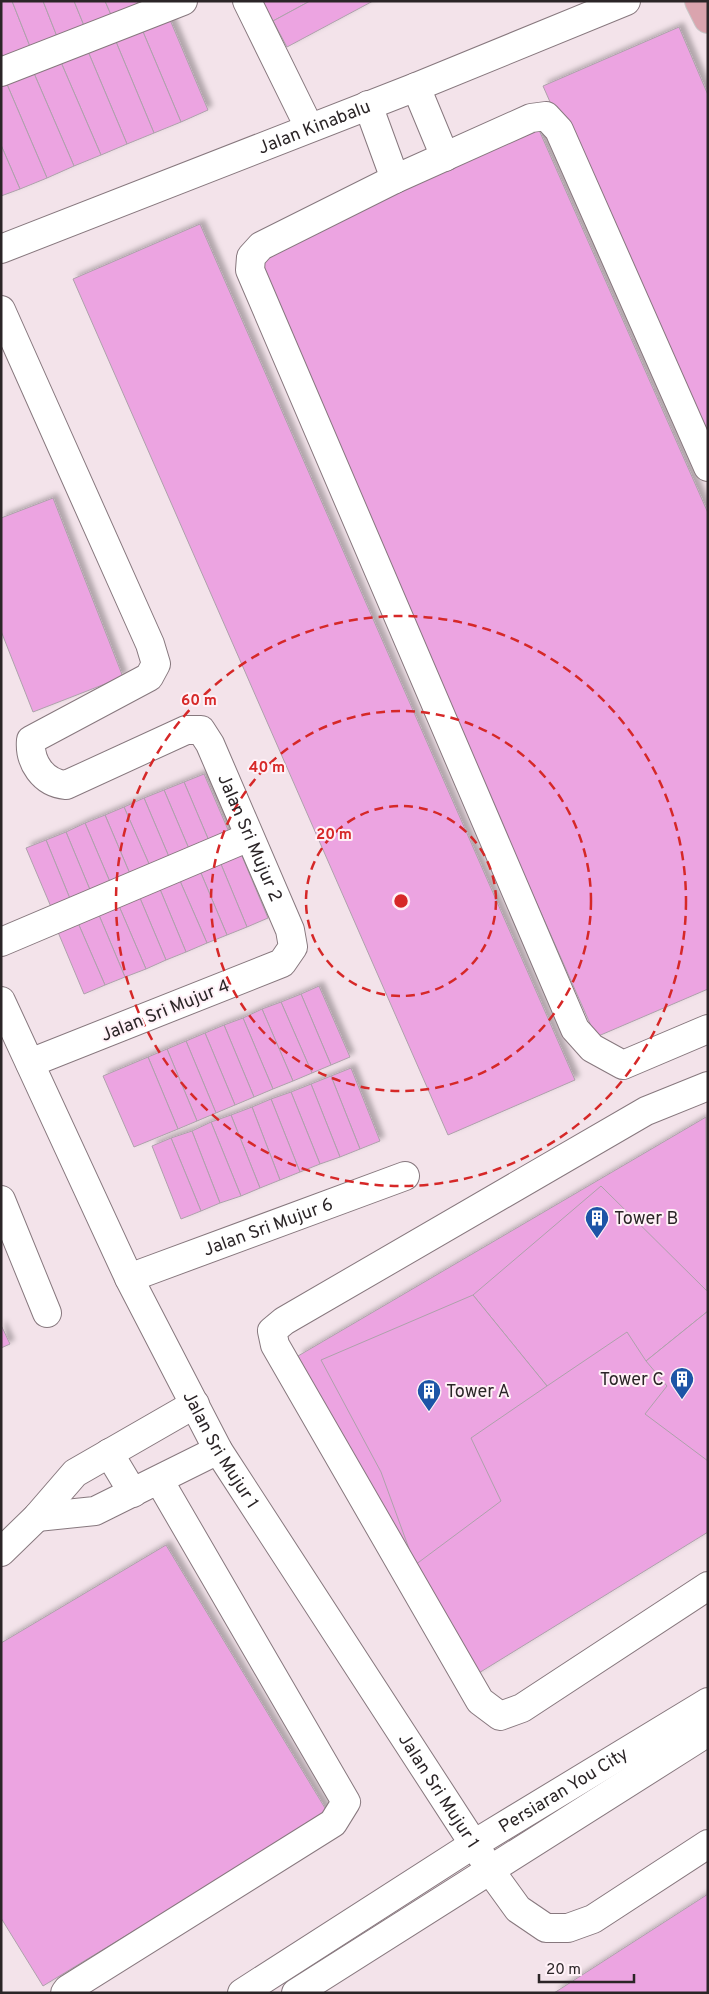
<svg xmlns="http://www.w3.org/2000/svg" width="709" height="1994" viewBox="0 0 709 1994" font-family="Overpass,sans-serif">
<defs>
<filter id="shadow"><feDropShadow dx="4.5" dy="-4.5" stdDeviation="2.5" flood-color="#0004"/></filter>
</defs>
<rect width="100%" height="100%" fill="#f3e3ea"/>
<!-- building -->
<g fill="#eca4e1" stroke="#aea1ab" filter="url(#shadow)">
<polygon points="1,1 12,1 31,49 4,60 1,52"/>
<polygon points="12,1 43,1 58,39 31,49"/>
<polygon points="43,1 74,1 85,28 58,39"/>
<polygon points="74,1 105,1 112,17 85,28"/>
<polygon points="105,1 137,1 139,6 112,17"/>
<polygon points="262,1 310,1 273,21"/>
<polygon points="310,1 373,1 287,47 273,21"/>
<polygon points="168,15 208,110 181,122 141,27"/>
<polygon points="141,27 181,122 154,133 114,37"/>
<polygon points="679,27 708,95 708,461 543,86"/>
<polygon points="114,37 154,133 127,144 87,49"/>
<polygon points="87,49 127,144 101,155 60,60"/>
<polygon points="60,60 101,155 74,166 33,71"/>
<polygon points="33,71 74,166 47,178 6,82"/>
<polygon points="6,82 47,178 20,189 1,145 1,84"/>
<polygon points="539,130 708,513 708,989 596,1037 250,256"/>
<polygon points="1,145 20,189 1,196"/>
<polygon points="200,224 575,1080 448,1135 73,279"/>
<polygon points="53,498 123,677 33,712 1,631 1,518"/>
<polygon points="204,774 232,839 212,848 184,782"/>
<polygon points="184,782 212,848 192,856 164,790"/>
<polygon points="164,790 192,856 172,864 144,798"/>
<polygon points="144,798 172,864 153,873 124,807"/>
<polygon points="124,807 153,873 133,881 105,815"/>
<polygon points="105,815 133,881 113,889 85,823"/>
<polygon points="85,823 113,889 93,897 66,832"/>
<polygon points="66,832 93,897 73,906 46,840"/>
<polygon points="46,840 73,906 54,914 26,848"/>
<polygon points="239,849 268,918 247,927 218,857"/>
<polygon points="218,857 247,927 227,935 198,866"/>
<polygon points="198,866 227,935 207,943 177,874"/>
<polygon points="177,874 207,943 186,952 157,882"/>
<polygon points="157,882 186,952 166,960 137,891"/>
<polygon points="137,891 166,960 146,969 116,899"/>
<polygon points="116,899 146,969 125,977 96,908"/>
<polygon points="96,908 125,977 105,985 75,916"/>
<polygon points="75,916 105,985 84,994 55,925"/>
<polygon points="319,986 350,1057 331,1065 301,994"/>
<polygon points="301,994 331,1065 312,1073 281,1002"/>
<polygon points="281,1002 312,1073 293,1081 262,1009"/>
<polygon points="262,1009 293,1081 273,1089 243,1018"/>
<polygon points="243,1018 273,1089 254,1097 224,1025"/>
<polygon points="224,1025 254,1097 235,1105 205,1033"/>
<polygon points="205,1033 235,1105 216,1113 186,1041"/>
<polygon points="186,1041 216,1113 197,1121 167,1049"/>
<polygon points="167,1049 197,1121 178,1129 148,1057"/>
<polygon points="148,1057 178,1129 134,1147 103,1076"/>
<polygon points="351,1068 380,1141 360,1149 331,1076"/>
<polygon points="331,1076 360,1149 340,1157 311,1084"/>
<polygon points="311,1084 340,1157 320,1164 291,1092"/>
<polygon points="291,1092 320,1164 300,1172 271,1099"/>
<polygon points="271,1099 300,1172 280,1180 252,1107"/>
<polygon points="252,1107 280,1180 260,1188 231,1115"/>
<polygon points="231,1115 260,1188 241,1196 211,1122"/>
<polygon points="706,1117 708,1532 474,1676 298,1356"/>
<polygon points="211,1122 241,1196 220,1203 192,1131"/>
<polygon points="192,1131 220,1203 201,1211 171,1138"/>
<polygon points="171,1138 201,1211 181,1219 152,1146"/>
<polygon points="601,1186 708,1292 708,1311 646,1361 627,1332 547,1386 473,1295"/>
<polygon points="473,1295 547,1386 471,1438 501,1501 415,1565 381,1472 321,1360"/>
<polygon points="708,1311 708,1461 645,1414 667,1386 646,1361"/>
<polygon points="1,1325 10,1344 1,1348"/>
<polygon points="166,1545 328,1813 43,1986 1,1918 1,1643"/>
<polygon points="708,1894 708,1993 554,1993"/>
</g>
<g fill="none" stroke-linecap="round" stroke-linejoin="round">
<!-- minor casing -->
<g stroke="#87787e" stroke-width="30">
<g id="minor">
<polyline points="247,1 309,127"/>
<polyline points="1,72 183,1"/>
<polyline points="416,87 445,157"/>
<polyline points="368,105 395,179"/>
<path id="s1" d="M1,249L416,87L626,1"/>
<path id="s2" d="M1,310L150,644L156,664L149,677L31,740C29,762 43,783 66,785L186,730H201L210,744L290,930L293,947L282,963L30,1063"/>
<polyline points="708,467 559,130 546,116 531,118 395,179 261,246 251,257 250,270 575,1029 592,1048 623,1065 708,1029"/>
<polyline points="1,942 249,837"/>
<path id="s3" d="M1,1001L129,1278L218,1450L497,1880L518,1909L546,1928H568L593,1919L708,1844"/>
<polyline points="708,1086 646,1111 284,1321 272,1331 275,1345 480,1701 500,1716 522,1708 708,1586"/>
<polyline points="1,1200 47,1313"/>
<path id="s4" d="M129,1278L405,1176"/>
<polyline points="109,1453 133,1493"/>
<polyline points="37,1517 95,1511 218,1450"/>
<polyline points="1,1552 37,1517 75,1473 195,1404"/>
<polyline points="65,1993 68,1989 333,1823 346,1802 159,1480"/>
<path id="s5" d="M242,1993L474,1844L708,1702"/>
<polyline points="296,1993 708,1732"/>
</g>
</g>
<!-- major casing -->
<g stroke="#c8c6c7" stroke-width="30">
<polyline id="major" points="699,1 708,19"/>
</g>
<!-- minor -->
<use href="#minor" stroke="#fff" stroke-width="28"/>
<!-- major -->
<use href="#major" stroke="#daa4ae" stroke-width="28"/>
</g>
<!-- distance rings -->
<g fill="none" stroke="#d62828" stroke-width="2.5" stroke-dasharray="9 6">
<circle cx="401" cy="901" r="95"/>
<circle cx="401" cy="901" r="190"/>
<circle cx="401" cy="901" r="285"/>
</g>
<!-- icons -->
<defs>
<g id="building-pin" transform="scale(1.25)"><path d="M0 17L-7.5 6A9.5 9.5 0 1 1 7.5 6Z" fill="#1d54a6" stroke="#fff1f7"/><path d="M-4-6H4V6H1V3H-1V6H-4ZM-2.5-4.3h1.7v1.8h-1.7ZM.8-4.3h1.7v1.8H.8ZM-2.5-1h1.7V.8h-1.7ZM.8-1h1.7V.8H.8Z" fill="#fff"/></g>
</defs>
<g fill-rule="evenodd">
<use href="#building-pin" x="597" y="1218"/>
<use href="#building-pin" x="682" y="1379"/>
<use href="#building-pin" x="429" y="1391"/>
</g>
<g text-anchor="middle" stroke-width="4" stroke-linejoin="round" paint-order="stroke">
<!-- street labels -->
<g font-size="18" fill="#2b2527" stroke="#fff1f7">
<text dy="6" stroke="none"><textPath href="#s1" startOffset="336">Jalan Kinabalu</textPath></text>
<text dy="6" stroke="none"><textPath href="#s2" startOffset="864">Jalan Sri Mujur 2</textPath></text>
<text transform="translate(165 1010) rotate(-22)" y="6">Jalan Sri Mujur 4</text>
<text dy="6" stroke="none"><textPath href="#s4" startOffset="148">Jalan Sri Mujur 6</textPath></text>
<text dy="6" stroke="none"><textPath href="#s3" startOffset="500">Jalan Sri Mujur 1</textPath></text>
<text dy="6" stroke="none"><textPath href="#s5" startOffset="380">Persiaran You City</textPath></text>
<text dy="6" stroke="none"><textPath href="#s3" startOffset="905">Jalan Sri Mujur 1</textPath></text>
</g>
<!-- poi labels -->
<g font-size="18" fill="#2b2527" stroke="#fff1f7" text-anchor="start">
<text x="614" y="1224">Tower B</text>
<text x="664" y="1385" text-anchor="end">Tower C</text>
<text x="446" y="1397">Tower A</text>
</g>
</g>
<circle cx="401" cy="901" r="8" fill="#d62828" stroke="#fff1f7" stroke-width="2.5"/>
<g font-size="15" text-anchor="middle" font-weight="bold" fill="#d62828" stroke="#fff1f7" stroke-width="4" stroke-linejoin="round" paint-order="stroke">
<text x="199" y="705">60 m</text>
<text x="267" y="772">40 m</text>
<text x="334" y="839">20 m</text>
</g>
<!-- border -->
<rect width="709" height="1994" fill="none" stroke="#2b2527" stroke-width="5"/>
<!-- scale -->
<path d="M539 1974v8h95v-8" fill="none" stroke="#2b2527" stroke-width="2.5"/>
<text x="546" y="1974" font-size="15" fill="#2b2527" stroke="#fff1f7" stroke-width="4" paint-order="stroke">20 m</text>
</svg>
